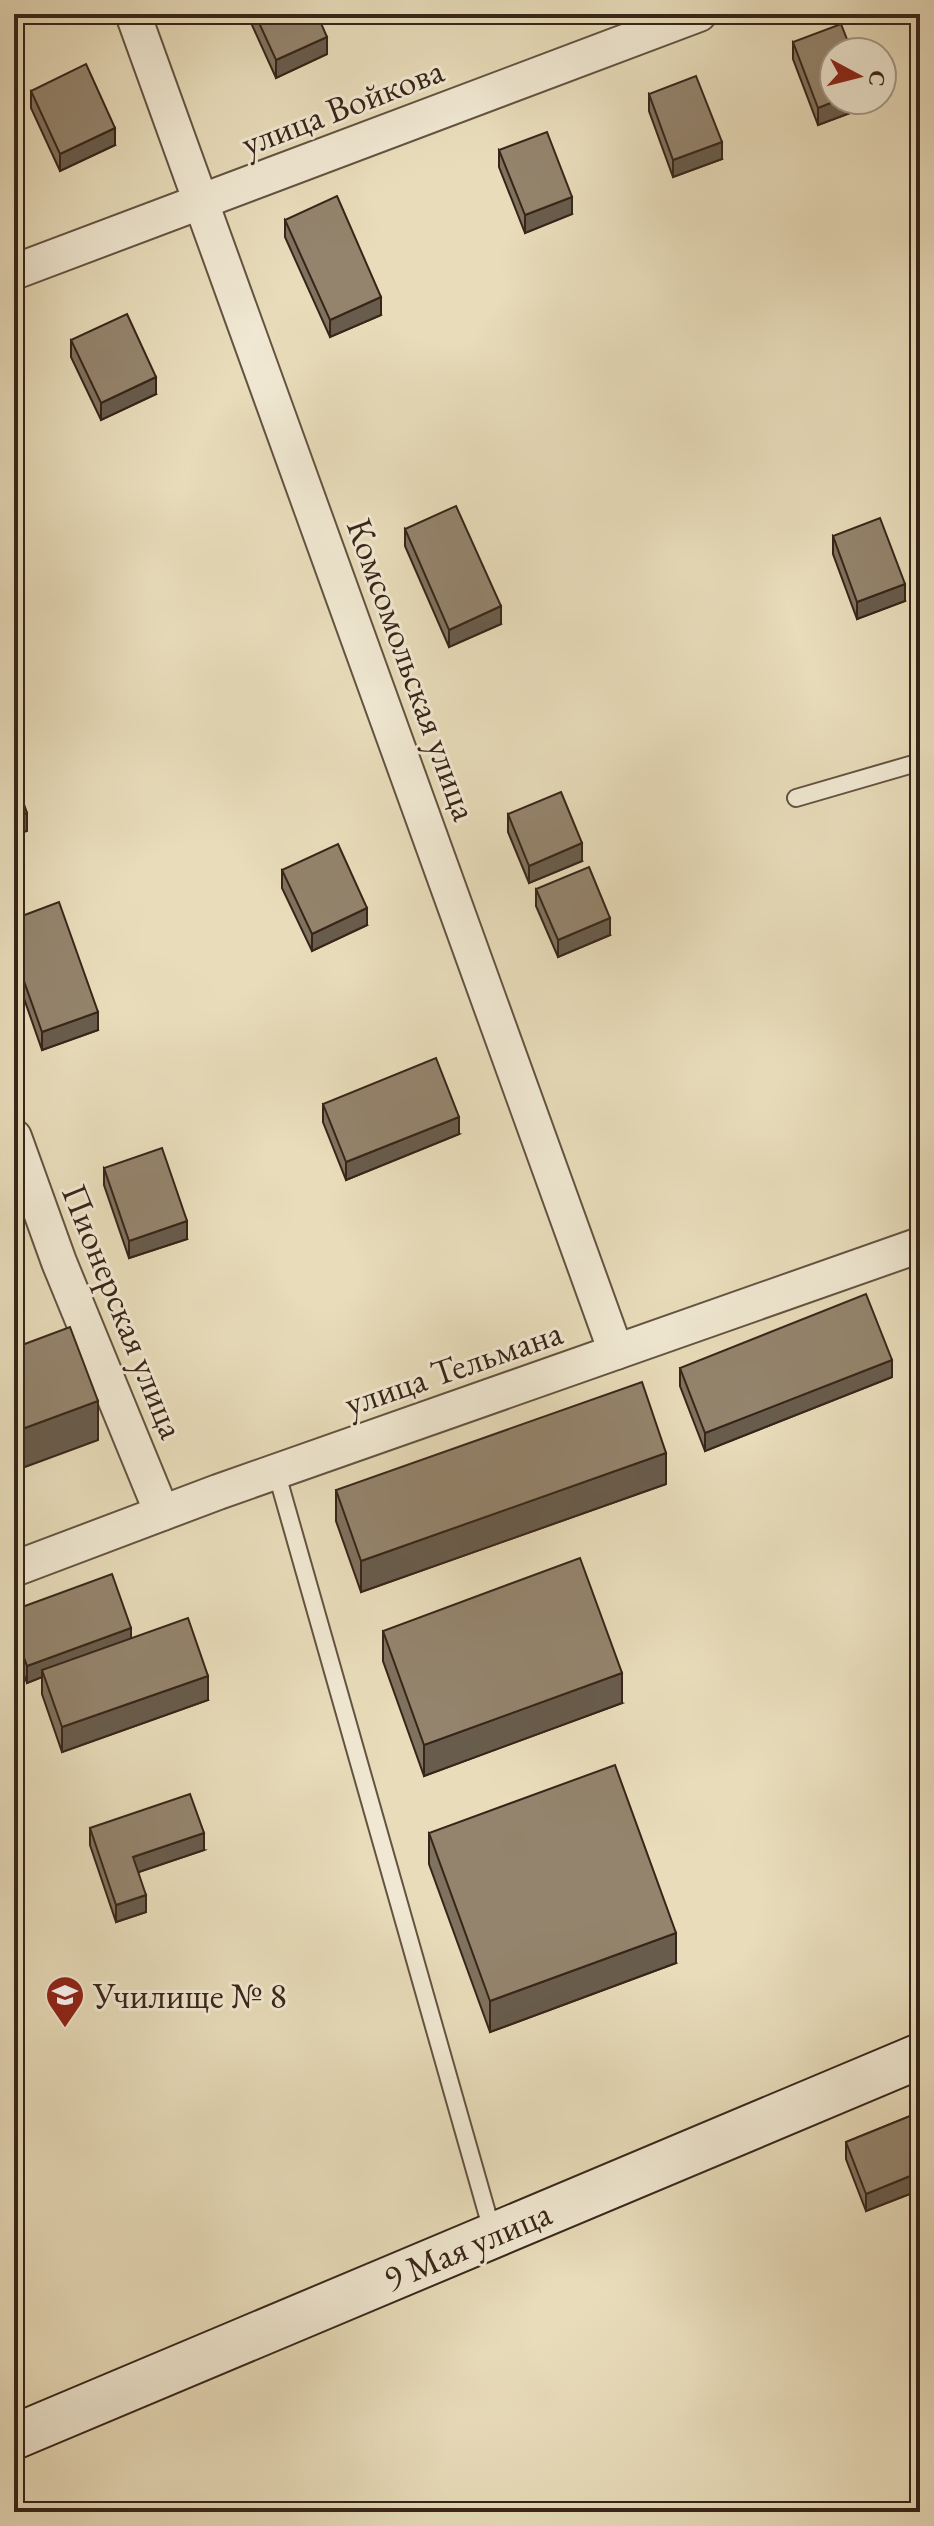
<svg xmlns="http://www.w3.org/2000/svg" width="934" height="2526" viewBox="0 0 934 2526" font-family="'EB Garamond',serif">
<rect width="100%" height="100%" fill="#e8dcba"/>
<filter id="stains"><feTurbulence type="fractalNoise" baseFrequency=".0025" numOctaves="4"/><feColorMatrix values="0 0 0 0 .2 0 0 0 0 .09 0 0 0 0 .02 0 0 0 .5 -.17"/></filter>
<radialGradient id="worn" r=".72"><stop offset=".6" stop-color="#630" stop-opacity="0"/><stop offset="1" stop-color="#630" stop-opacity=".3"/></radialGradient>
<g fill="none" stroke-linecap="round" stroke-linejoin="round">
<!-- service casing -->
<g stroke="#645341" stroke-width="20">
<g id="service">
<polyline points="796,798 920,762"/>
<polyline points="276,1471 493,2234"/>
</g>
</g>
<!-- minor casing -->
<g stroke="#645341" stroke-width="38">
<g id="minor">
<polyline points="133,14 616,1352"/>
<polyline points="14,272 699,14"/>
<polyline points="14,1137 59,1262 162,1513"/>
<polyline points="14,1569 218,1492 920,1245"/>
</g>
</g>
<!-- secondary casing -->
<g stroke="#382519" stroke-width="48">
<polyline id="secondary" points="14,2437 920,2056"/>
</g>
<!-- service -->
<use href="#service" stroke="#f0e8d2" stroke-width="16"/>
<!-- minor -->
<use href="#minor" stroke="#f0e8d2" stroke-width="34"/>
<!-- secondary -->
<use href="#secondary" stroke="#f0e8d2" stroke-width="44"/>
</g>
<!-- wall -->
<g fill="#7f725e" stroke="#382519" stroke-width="2">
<polygon points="247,14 317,14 327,54 276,78"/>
<polygon points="793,42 866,100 866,107 818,125 793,59"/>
<polygon points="31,91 115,145 60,171 31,108"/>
<polygon points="649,94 722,159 673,177 649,111"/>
<polygon points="499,150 572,214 525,233 499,167"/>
<polygon points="285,220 381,315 330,337 285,237"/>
<polygon points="71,340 156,394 101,420 71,357"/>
<polygon points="405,529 501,624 449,647 405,546"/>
<polygon points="833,536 905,601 857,619 833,554"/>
<polygon points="508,814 582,861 529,883 508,832"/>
<polygon points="282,870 367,925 312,951 282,888"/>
<polygon points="536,889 610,935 558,957 536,906"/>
<polygon points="14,919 98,1030 42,1050 14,970"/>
<polygon points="323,1104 459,1134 346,1180 323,1122"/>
<polygon points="104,1168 187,1239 129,1258 104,1185"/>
<polygon points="680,1368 892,1377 705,1451 680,1386"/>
<polygon points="666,1484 361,1592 336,1521 336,1490"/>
<polygon points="14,1610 131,1638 208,1700 62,1752 42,1694 42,1677 27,1683 14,1648"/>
<polygon points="383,1631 622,1703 424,1776 383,1661"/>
<polygon points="90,1828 204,1850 138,1872 146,1912 116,1922 90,1845"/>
<polygon points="429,1833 676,1963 490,2032 429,1864"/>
<polygon points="920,2112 920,2190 866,2211 846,2159 846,2142"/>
</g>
<!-- shaded-wall -->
<g fill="#685c4c" stroke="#382519" stroke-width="2">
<polygon points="406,14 421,14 406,20"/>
<polygon points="327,37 327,54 276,78 276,60"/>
<polygon points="838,100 866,100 866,107 818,125 818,108"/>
<polygon points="115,128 115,145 60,171 60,154"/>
<polygon points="722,142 722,159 673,177 673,160"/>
<polygon points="572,197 572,214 525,233 525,215"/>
<polygon points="381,297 381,315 330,337 330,320"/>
<polygon points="156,377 156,394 101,420 101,403"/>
<polygon points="905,584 905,601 857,619 857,602"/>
<polygon points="501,606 501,624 449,647 449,630"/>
<polygon points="27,813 27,831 14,835 14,818"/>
<polygon points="582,843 582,861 529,883 529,866"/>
<polygon points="367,908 367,925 312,951 312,934"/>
<polygon points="610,918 610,935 558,957 558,940"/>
<polygon points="98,1012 98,1030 42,1050 42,1032"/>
<polygon points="459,1117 459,1134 346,1180 346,1162"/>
<polygon points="187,1221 187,1239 129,1258 129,1241"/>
<polygon points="892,1360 892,1377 705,1451 705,1433"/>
<polygon points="98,1401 98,1440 14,1471 14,1432"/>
<polygon points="666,1453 666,1484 361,1592 361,1561"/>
<polygon points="131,1628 131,1645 42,1670 42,1677 27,1683 27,1666"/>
<polygon points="622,1673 622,1703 424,1776 424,1745"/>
<polygon points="208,1676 208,1700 62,1752 62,1727"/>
<polygon points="204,1833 204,1850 133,1874 133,1857"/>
<polygon points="146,1895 146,1912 116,1922 116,1905"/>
<polygon points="676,1933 676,1963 490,2032 490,2001"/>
<polygon points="920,2172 920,2190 866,2211 866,2194"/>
</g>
<!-- building -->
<g fill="#94846d" stroke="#382519" stroke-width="2">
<polygon points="255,14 317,14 327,37 276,60"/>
<polygon points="841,24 852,52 834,52 834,100 838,100 818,108 793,42"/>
<polygon points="86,64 115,128 60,154 31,91"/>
<polygon points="696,76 722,142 673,160 649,94"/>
<polygon points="547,132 572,197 525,215 499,150"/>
<polygon points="337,196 381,297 330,320 285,220"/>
<polygon points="127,314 156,377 101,403 71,340"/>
<polygon points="456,506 501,606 449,630 405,529"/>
<polygon points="880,518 905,584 857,602 833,536"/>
<polygon points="14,776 27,813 14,818"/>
<polygon points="561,792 582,843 529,866 508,814"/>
<polygon points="338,844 367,908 312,934 282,870"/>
<polygon points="589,867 610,918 558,940 536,889"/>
<polygon points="59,902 98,1012 42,1032 14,953 14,919"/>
<polygon points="436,1058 459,1117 346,1162 323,1104"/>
<polygon points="162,1148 187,1221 129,1241 104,1168"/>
<polygon points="866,1294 892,1360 705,1433 680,1368"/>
<polygon points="70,1327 98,1401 14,1432 14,1348"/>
<polygon points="642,1382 666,1453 361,1561 336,1490"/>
<polygon points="580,1558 622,1673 424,1745 383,1631"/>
<polygon points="112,1574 131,1628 27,1666 14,1630 14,1610"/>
<polygon points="188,1618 208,1676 62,1727 42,1670"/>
<polygon points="615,1765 676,1933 490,2001 429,1833"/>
<polygon points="190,1794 204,1833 133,1857 146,1895 116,1905 90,1828"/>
<polygon points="920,2112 920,2172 866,2194 846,2142"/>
</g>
<!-- icons -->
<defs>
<g id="school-pin" transform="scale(2)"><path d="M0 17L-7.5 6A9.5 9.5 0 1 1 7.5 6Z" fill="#8f2418" stroke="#f0e8d2"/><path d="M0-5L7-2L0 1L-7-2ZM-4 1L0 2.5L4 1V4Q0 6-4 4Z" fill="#fff"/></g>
</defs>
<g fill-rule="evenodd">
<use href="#school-pin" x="65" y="1995"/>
</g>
<g text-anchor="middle" stroke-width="6" stroke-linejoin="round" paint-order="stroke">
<!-- street labels -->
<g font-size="36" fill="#382519" stroke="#f0e8d2">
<text transform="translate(342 106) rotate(-21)" y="13">улица Войкова</text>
<text transform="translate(413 669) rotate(70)" y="13">Комсомольская улица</text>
<text transform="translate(124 1311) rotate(68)" y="13">Пионерская улица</text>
<text transform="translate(453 1367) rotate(-19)" y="13">улица Тельмана</text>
<text transform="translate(467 2245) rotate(-23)" y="13">9 Мая улица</text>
</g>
<!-- poi labels -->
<g font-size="36" fill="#382519" stroke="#f0e8d2" text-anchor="start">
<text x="93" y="2008">Училище № 8</text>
</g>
</g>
<!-- margin -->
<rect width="934" height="2526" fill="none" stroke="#e8dcba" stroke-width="48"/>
<rect x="16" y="16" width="902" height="2494" fill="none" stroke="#382519" stroke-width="4"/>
<rect x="24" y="24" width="886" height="2478" fill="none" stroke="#382519" stroke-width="2"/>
<!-- north arrow -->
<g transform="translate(858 76) rotate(97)"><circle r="38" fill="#f0e8d2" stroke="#a69a88" stroke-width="2"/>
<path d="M0-6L14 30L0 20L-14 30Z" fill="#8f2418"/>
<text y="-12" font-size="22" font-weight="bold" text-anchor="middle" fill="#382519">С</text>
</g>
<rect width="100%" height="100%" filter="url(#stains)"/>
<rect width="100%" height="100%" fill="url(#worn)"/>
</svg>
